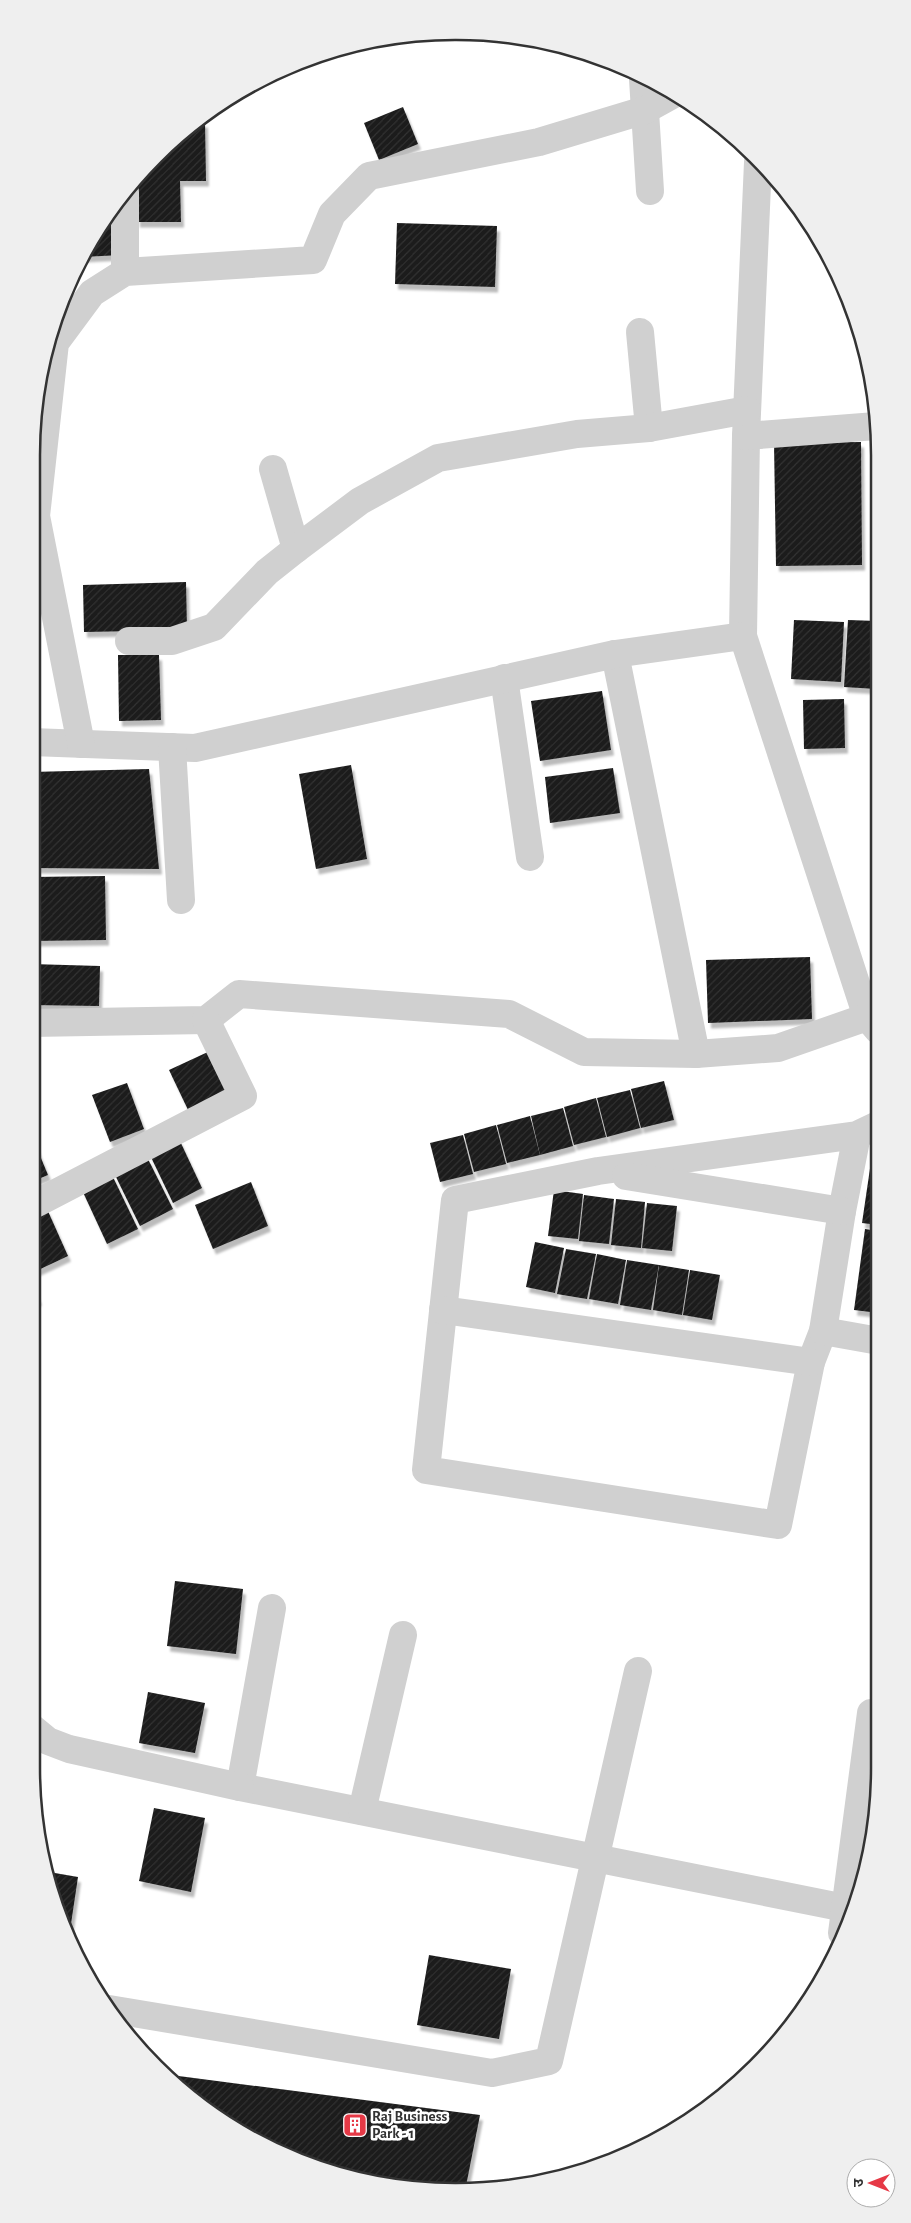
<svg xmlns="http://www.w3.org/2000/svg" width="911" height="2223" viewBox="0 0 911 2223" font-family="'Alegreya Sans','Noto Sans Devanagari',sans-serif">
<defs>
<pattern id="building-hatch" width="6" height="6" patternUnits="userSpaceOnUse" patternTransform="scale(1.25)"><rect width="6" height="6" fill="#1a1a1a"/><path d="M-1 1l2-2M0 6l6-6M5 7l2-2" fill="none" stroke="#333"/></pattern>
<filter id="shadow"><feDropShadow dx="3" dy="5.5" stdDeviation="1" flood-color="#0004"/></filter>
</defs>
<rect width="100%" height="100%" fill="#fff"/>
<!-- building -->
<g fill="url(#building-hatch)" filter="url(#shadow)">
<polygon points="403,107 418,144 379,160 364,123"/>
<polygon points="194,122 205,122 206,181 180,181 181,222 137,222 136,177"/>
<polygon points="116,204 121,255 82,257 88,244"/>
<polygon points="397,223 497,226 495,287 395,284"/>
<polygon points="861,442 862,565 776,566 774,443"/>
<polygon points="186,582 187,630 84,632 83,585"/>
<polygon points="794,620 844,622 841,682 791,679"/>
<polygon points="848,620 877,621 877,689 844,687"/>
<polygon points="118,655 159,655 161,720 119,721"/>
<polygon points="602,691 611,750 540,761 531,701"/>
<polygon points="844,699 845,748 804,749 803,700"/>
<polygon points="351,765 367,859 316,869 299,774"/>
<polygon points="613,768 620,813 550,823 545,777"/>
<polygon points="149,769 159,869 31,868 31,772"/>
<polygon points="105,876 106,940 31,941 31,877"/>
<polygon points="810,957 812,1019 708,1023 706,960"/>
<polygon points="31,964 100,966 99,1006 31,1005"/>
<polygon points="210,1051 230,1095 190,1114 169,1070"/>
<polygon points="664,1081 674,1120 641,1128 631,1089"/>
<polygon points="127,1083 144,1129 110,1142 92,1095"/>
<polygon points="630,1090 640,1128 607,1137 597,1098"/>
<polygon points="596,1098 606,1137 574,1145 564,1107"/>
<polygon points="563,1108 573,1146 540,1155 531,1116"/>
<polygon points="530,1116 540,1155 507,1163 497,1125"/>
<polygon points="496,1125 506,1164 474,1172 464,1134"/>
<polygon points="31,1134 48,1175 31,1182"/>
<polygon points="463,1135 473,1174 440,1182 430,1143"/>
<polygon points="179,1139 202,1188 173,1203 149,1153"/>
<polygon points="873,1148 878,1149 878,1225 862,1223"/>
<polygon points="148,1159 173,1209 140,1226 115,1175"/>
<polygon points="112,1175 138,1229 107,1244 82,1190"/>
<polygon points="251,1182 268,1226 213,1249 195,1205"/>
<polygon points="554,1190 583,1194 578,1239 548,1236"/>
<polygon points="584,1195 614,1199 609,1244 579,1241"/>
<polygon points="616,1199 645,1202 641,1248 611,1245"/>
<polygon points="647,1203 677,1206 672,1251 642,1248"/>
<polygon points="47,1209 68,1256 34,1272 31,1265 31,1217"/>
<polygon points="865,1229 878,1231 879,1313 854,1310"/>
<polygon points="535,1242 564,1248 555,1293 526,1287"/>
<polygon points="566,1249 596,1254 587,1299 557,1294"/>
<polygon points="597,1254 626,1260 618,1304 589,1299"/>
<polygon points="627,1260 659,1265 651,1310 620,1305"/>
<polygon points="659,1265 689,1270 682,1315 653,1310"/>
<polygon points="690,1270 720,1275 712,1320 683,1315"/>
<polygon points="31,1282 39,1300 31,1304"/>
<polygon points="175,1581 243,1589 236,1654 167,1646"/>
<polygon points="148,1692 205,1703 195,1753 139,1743"/>
<polygon points="154,1808 205,1818 191,1892 139,1881"/>
<polygon points="49,1872 78,1877 69,1937 54,1904"/>
<polygon points="429,1955 511,1969 499,2039 417,2025"/>
<polygon points="171,2075 480,2115 466,2186 400,2188 319,2169 244,2135"/>
</g>
<g fill="none" stroke-linecap="round" stroke-linejoin="round">
<!-- minor -->
<g stroke="#d0d0d0" stroke-width="28">
<polyline points="643,79 650,191"/>
<polyline points="758,162 746,436 743,636 867,1017 878,1030"/>
<polyline points="125,192 125,272"/>
<polyline points="640,332 649,428"/>
<polyline points="746,436 876,426"/>
<polyline points="273,469 296,549"/>
<polyline points="129,641 172,641 214,627 267,572 296,549 360,501 438,458 577,434 649,428 747,410"/>
<polyline points="615,654 696,1054"/>
<polyline points="504,678 530,857"/>
<polyline points="31,742 195,748 615,654 743,636"/>
<polyline points="81,744 36,516 55,343 92,293 125,272 313,260 332,214 369,176 539,142 645,110 674,94"/>
<polyline points="172,747 181,900"/>
<polyline points="31,1023 206,1020 239,994 509,1014 584,1052 696,1054 778,1048 867,1017"/>
<polyline points="857,1135 842,1211 823,1331 811,1362 778,1525 426,1470 455,1200 598,1171 857,1135 878,1125"/>
<polyline points="626,1176 842,1211"/>
<polyline points="31,1206 243,1096 206,1020"/>
<polyline points="443,1310 811,1362"/>
<polyline points="823,1331 879,1341"/>
<polyline points="272,1608 240,1787 845,1908"/>
<polyline points="31,1727 48,1741 69,1749 240,1787"/>
<polyline points="362,1811 403,1635"/>
<polyline points="842,1933 871,1713 880,1713"/>
<polyline points="109,2009 492,2073 549,2061 638,1671"/>
</g>
</g>
<!-- icons -->
<defs>
<g id="building-square" transform="scale(1.25)"><rect x="-9" y="-9" width="18" height="18" rx="4" fill="#e63946" stroke="#fff"/><path d="M-4-6H4V6H1V3H-1V6H-4ZM-2.5-4.3h1.7v1.8h-1.7ZM.8-4.3h1.7v1.8H.8ZM-2.5-1h1.7V.8h-1.7ZM.8-1h1.7V.8H.8Z" fill="#fff"/></g>
</defs>
<g fill-rule="evenodd">
<use href="#building-square" x="355" y="2125"/>
</g>
<g text-anchor="middle" stroke-width="5" stroke-linejoin="round" paint-order="stroke">
<!-- poi labels -->
<g font-size="15" font-weight="bold" fill="#333" stroke="#fff" text-anchor="start">
<text x="372" y="2121">Raj Business<tspan x="372" dy="17">Park - 1</tspan></text>
</g>
</g>
<!-- crop -->
<path d="M0 0H911V2223H0ZM455 40H456A415 415 0 0 1 871 455V1768A415 415 0 0 1 456 2183H455A415 415 0 0 1 40 1768V455A415 415 0 0 1 455 40Z" fill="#efefef" fill-rule="evenodd"/>
<path fill="none" stroke="#333" stroke-width="2.5" d="M455 40H456A415 415 0 0 1 871 455V1768A415 415 0 0 1 456 2183H455A415 415 0 0 1 40 1768V455A415 415 0 0 1 455 40Z"/>
<!-- north arrow -->
<g transform="translate(871 2183) rotate(270)"><circle r="24" fill="#ffffff" stroke="#adadad"/>
<path d="M0-4L9 19L0 12L-9 19Z" fill="#e63946"/>
<text y="-8" font-size="14" font-weight="bold" text-anchor="middle" fill="#333333">उ</text>
</g>
</svg>
